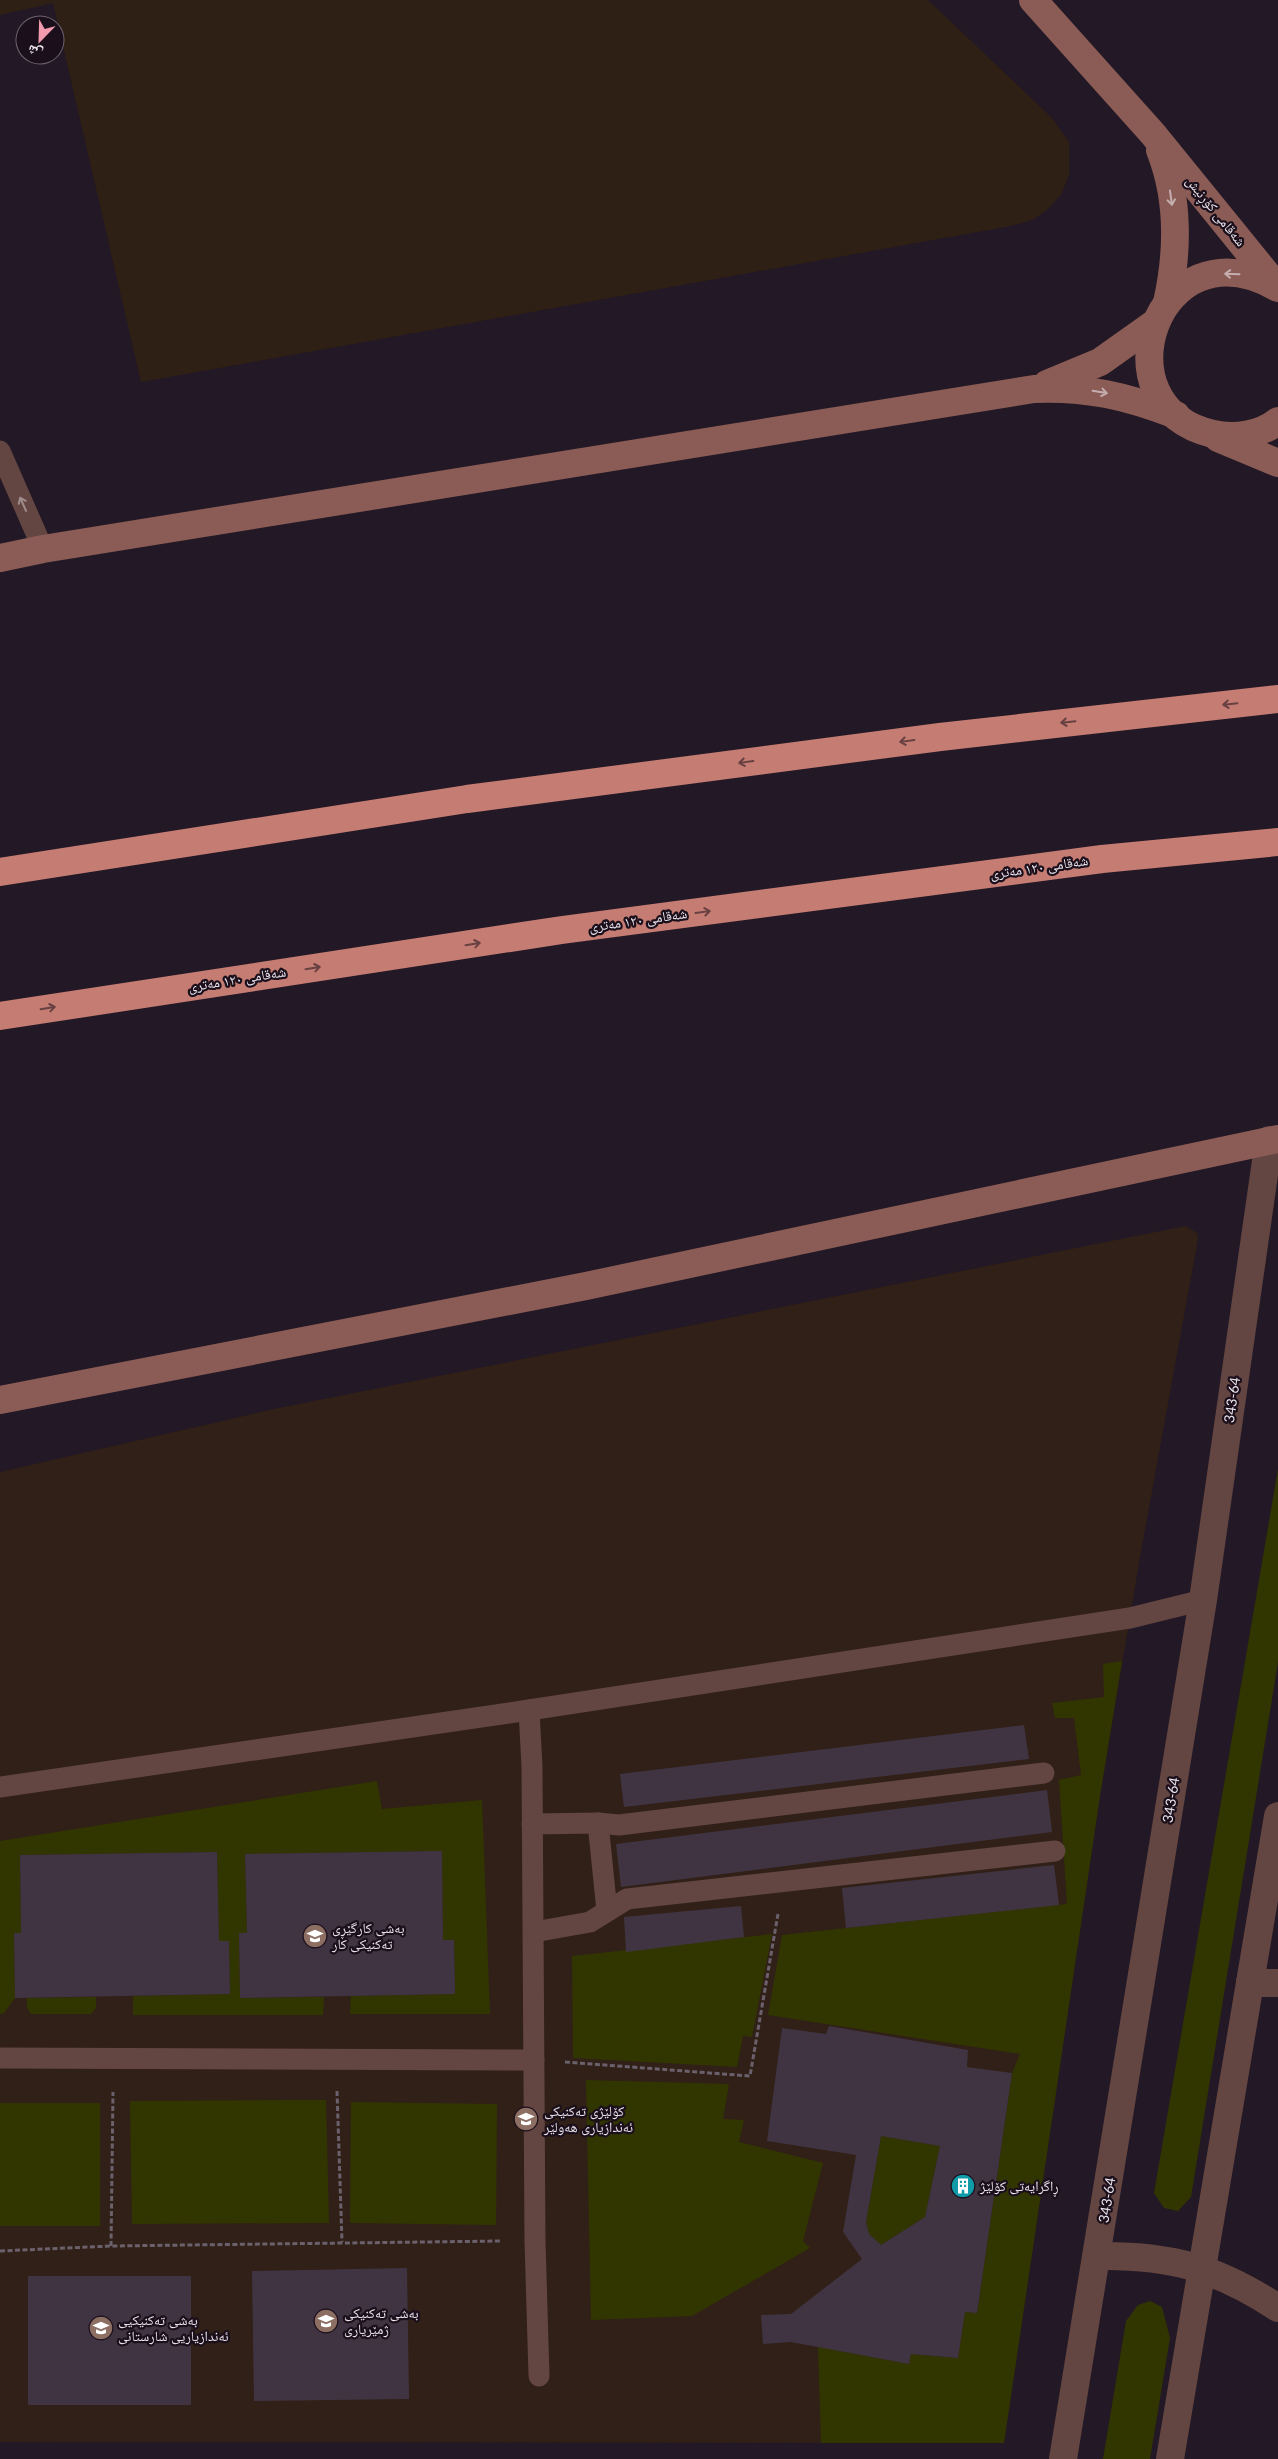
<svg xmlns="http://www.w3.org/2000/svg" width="1278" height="2459" viewBox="0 0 1278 2459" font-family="Lato,'Noto Naskh Arabic',sans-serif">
<rect width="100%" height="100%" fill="#231825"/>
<!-- education -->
<polygon fill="#302017" points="1186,1226 1197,1233 1198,1239 1139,1563 1100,1796 1004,2443 0,2442 0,1472 274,1409"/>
<!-- medical -->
<polygon fill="#2f2015" points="0,0 928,0 1051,117 1069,142 1069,175 1061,195 1047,210 1032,220 1011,226 141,382 53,3 0,15"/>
<!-- green -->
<g fill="#313600">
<polygon points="1278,1469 1278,1662 1191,2197 1178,2211 1164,2208 1154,2193"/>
<polygon points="1122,1661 1100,1796 1004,2443 821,2443 818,2347 909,2364 911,2354 958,2358 965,2312 977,2313 1012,2073 1020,2054 768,2015 782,1935 1067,1904 1059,1780 1081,1775 1074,1718 1055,1718 1052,1703 1104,1697 1103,1664"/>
<polygon points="377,1781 382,1809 482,1800 490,2014 350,2014 351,1996 455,1994 454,1940 443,1940 442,1851 245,1854 247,1933 239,1933 240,1998 324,1997 323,2015 133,2015 133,1996 230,1994 229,1941 219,1941 217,1852 20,1855 21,1933 14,1933 15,1998 4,2013 0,2014 0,1841"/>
<polygon points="772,1934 752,2037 743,2036 737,2067 573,2058 572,1956"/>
<polygon points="96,1997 96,2008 91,2014 31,2014 27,2007 27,1998"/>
<polygon points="586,2080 729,2084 723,2119 744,2120 739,2142 823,2163 803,2241 810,2248 692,2316 591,2320"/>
<polygon points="326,2100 329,2223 132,2224 130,2101"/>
<polygon points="351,2102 497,2104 496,2225 350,2223"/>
<rect x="0" y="2103" width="100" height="123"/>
<polygon points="881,2136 940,2146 925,2217 881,2245 869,2234 866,2222"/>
<polygon points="1150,2301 1162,2307 1170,2338 1150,2459 1103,2459 1126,2321 1138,2305"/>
</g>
<!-- building -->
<g fill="#413442" fill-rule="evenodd">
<polygon points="1024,1725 1029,1759 624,1807 620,1774"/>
<polygon points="1047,1790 1052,1832 621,1887 616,1844"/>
<polygon points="442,1851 443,1940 454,1940 455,1994 240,1998 239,1933 247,1933 245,1854"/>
<polygon points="217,1852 219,1941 229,1941 230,1994 15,1998 14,1933 21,1933 20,1855"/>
<polygon points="1054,1865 1059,1905 846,1928 842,1888"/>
<polygon points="741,1906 744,1937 626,1952 624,1917"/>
<path d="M829,2026L968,2050L967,2067L1012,2073L977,2313L965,2312L958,2358L911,2354L909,2364L791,2342L763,2344L761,2315L791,2314L862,2259L843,2232L856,2155L767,2141L782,2028L826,2034ZM881,2136L940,2146L925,2217L881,2245L869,2234L866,2222Z"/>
<polygon points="407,2268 409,2399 254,2401 252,2271"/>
<rect x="28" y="2276" width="163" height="129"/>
</g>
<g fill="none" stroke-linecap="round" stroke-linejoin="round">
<!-- path -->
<g stroke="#6a616c" stroke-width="3" stroke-dasharray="5 2.5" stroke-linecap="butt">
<polyline points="565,2062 750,2076 778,1914"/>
<polyline points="337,2091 342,2242"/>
<polyline points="111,2246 113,2092"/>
<polyline points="0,2251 111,2246 502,2241"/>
</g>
<!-- lane -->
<g stroke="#634541" stroke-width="21">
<polyline points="0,451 43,549"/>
<polyline points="529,1710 532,1767 535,2241 539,2376"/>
<polyline points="0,1787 529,1710 1130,1618 1203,1600"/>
<polyline points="598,1823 607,1911"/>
<polyline points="532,1824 598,1823 619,1825 1044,1773"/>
<polyline points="534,1932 590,1922 627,1899 1055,1851"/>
<polyline points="0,2058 534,2060"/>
</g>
<!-- street -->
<g stroke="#634541" stroke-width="28">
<polyline points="1250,1983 1278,1983"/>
<path d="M1098,2256C1171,2255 1217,2268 1278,2308"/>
<polyline points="1063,2459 1203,1600 1269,1140"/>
<polyline points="1170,2459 1278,1816"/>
</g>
<!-- secondary -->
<g stroke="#8b5c55" stroke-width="28">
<polyline points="1033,0 1153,134 1278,288"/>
<path d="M1160,150C1179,198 1178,253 1167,303"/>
<path d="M1276,287C1157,220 1094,407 1213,434C1235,439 1260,435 1278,421"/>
<polyline points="1047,384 1100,362 1155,323"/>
<polyline points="1218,438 1278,463"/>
<path d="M0,558L43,549L1034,389C1088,387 1126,396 1176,415"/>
<polyline points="0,1400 586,1286 1278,1139"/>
</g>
<!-- highway -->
<g stroke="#c57c72" stroke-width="28">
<polyline points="0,872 467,799 940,737 1278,699"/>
<polyline points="0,1016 562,930 1102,859 1278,842"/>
</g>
</g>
<!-- one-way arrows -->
<defs><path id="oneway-shaft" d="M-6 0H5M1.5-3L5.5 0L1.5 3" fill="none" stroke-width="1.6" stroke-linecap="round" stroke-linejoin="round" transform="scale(1.25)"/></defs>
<g stroke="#c5aeb0">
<use href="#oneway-shaft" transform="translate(1171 198) rotate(82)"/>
<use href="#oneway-shaft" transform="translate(1232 274) rotate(-178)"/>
<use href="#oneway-shaft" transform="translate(1100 392) rotate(10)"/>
</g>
<use stroke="#a08d8e" href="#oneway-shaft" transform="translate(23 504) rotate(-114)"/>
<g stroke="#674042">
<use href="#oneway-shaft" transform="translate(1230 704) rotate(174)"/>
<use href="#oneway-shaft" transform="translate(1068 722) rotate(174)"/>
<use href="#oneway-shaft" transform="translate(907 741) rotate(172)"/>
<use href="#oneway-shaft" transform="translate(746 762) rotate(172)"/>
<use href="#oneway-shaft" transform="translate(703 912) rotate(-8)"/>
<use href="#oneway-shaft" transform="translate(473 944) rotate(-9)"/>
<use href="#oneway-shaft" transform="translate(313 968) rotate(-9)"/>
<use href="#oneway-shaft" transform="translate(48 1008) rotate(-9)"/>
</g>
<!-- icons -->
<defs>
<g id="university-disc" transform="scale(1.25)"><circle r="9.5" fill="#8d6e63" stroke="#1a0f1b"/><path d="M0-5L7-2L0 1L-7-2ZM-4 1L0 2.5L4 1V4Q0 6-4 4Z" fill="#fff"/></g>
<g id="building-disc" transform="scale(1.25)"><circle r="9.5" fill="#0f9aa8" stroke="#1a0f1b"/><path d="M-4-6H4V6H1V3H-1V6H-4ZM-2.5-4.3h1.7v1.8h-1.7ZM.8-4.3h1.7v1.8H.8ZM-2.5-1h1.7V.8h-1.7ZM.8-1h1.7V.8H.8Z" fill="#fff"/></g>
</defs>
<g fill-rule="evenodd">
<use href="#university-disc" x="315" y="1936"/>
<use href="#university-disc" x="526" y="2119"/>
<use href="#building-disc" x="963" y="2186"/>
<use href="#university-disc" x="326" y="2321"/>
<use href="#university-disc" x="101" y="2328"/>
</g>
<g text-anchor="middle" stroke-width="4.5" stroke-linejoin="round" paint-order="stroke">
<!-- street labels -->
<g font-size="14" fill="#ebe4ec" stroke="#1a0f1b">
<text transform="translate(1216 211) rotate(51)" y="5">شەقامی کۆڕنیش</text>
<text transform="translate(1039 867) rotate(-8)" y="5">شەقامی ١٢٠ مەتری</text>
<text transform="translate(638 920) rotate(-8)" y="5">شەقامی ١٢٠ مەتری</text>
<text transform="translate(237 979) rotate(-9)" y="5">شەقامی ١٢٠ مەتری</text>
<text transform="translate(1232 1400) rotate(-82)" y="5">343-64</text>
<text transform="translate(1171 1800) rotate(-81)" y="5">343-64</text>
<text transform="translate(1107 2200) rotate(-81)" y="5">343-64</text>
</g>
<!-- poi labels -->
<g font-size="14" fill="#ebe4ec" stroke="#1a0f1b" text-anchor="start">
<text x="332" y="1933">بەشی کارگێڕی<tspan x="332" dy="16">تەکنیکی کار</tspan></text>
<text x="544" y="2116">کۆلێژی تەکنیکی<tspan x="544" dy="16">ئەندازیاری هەولێر</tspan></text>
<text x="980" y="2191">ڕاگرایەتی کۆلێژ</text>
<text x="344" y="2318">بەشی تەکنیکی<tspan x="344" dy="16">ژمێریاری</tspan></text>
<text x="118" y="2325">بەشی تەکنیکیی<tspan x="118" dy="16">ئەندازیاریی شارستانی</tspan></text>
</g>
</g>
<!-- north arrow -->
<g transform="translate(40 40) rotate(203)"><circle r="24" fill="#1a0f1b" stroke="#6e646f"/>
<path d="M0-4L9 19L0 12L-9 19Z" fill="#f29aae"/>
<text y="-8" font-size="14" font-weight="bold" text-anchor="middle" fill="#ebe4ec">ش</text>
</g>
</svg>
